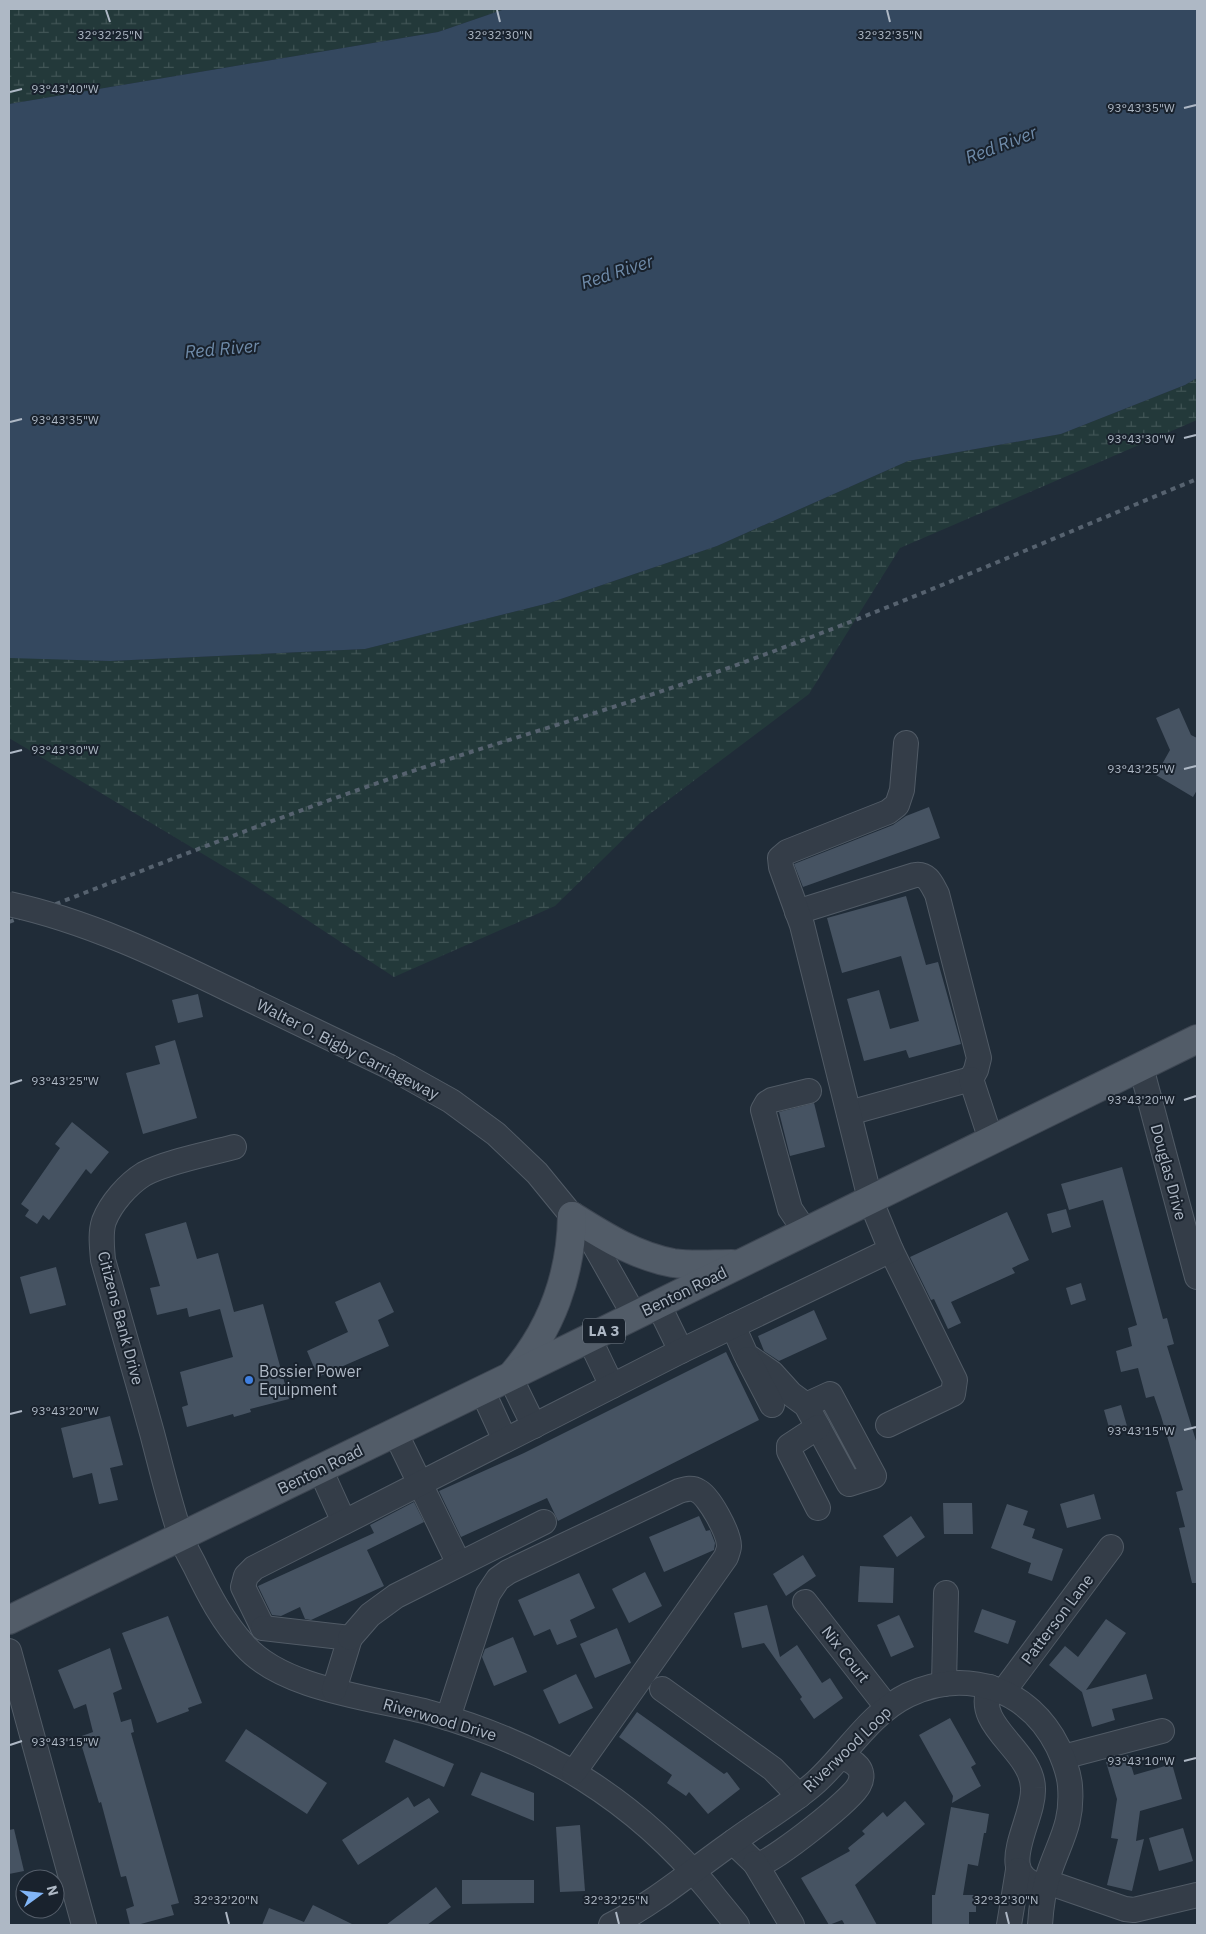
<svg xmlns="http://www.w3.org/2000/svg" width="1206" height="1934" viewBox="0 0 1206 1934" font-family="'IBM Plex Sans',sans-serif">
<defs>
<pattern id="wetland-marsh" width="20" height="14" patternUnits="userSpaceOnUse" patternTransform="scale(1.25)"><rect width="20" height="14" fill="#23393a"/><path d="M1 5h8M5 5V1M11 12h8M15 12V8" fill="none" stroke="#405455"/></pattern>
</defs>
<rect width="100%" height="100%" fill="#202c38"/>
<!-- wetland -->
<g fill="url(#wetland-marsh)">
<polygon points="9,9 505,9 438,32 9,104"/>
<polygon points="1197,378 1197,420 900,548 809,694 647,816 555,906 394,977 248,881 9,738 9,657 110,661 365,649 549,603 717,546 908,461 1061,434 1185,385"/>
</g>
<!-- water -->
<polygon fill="#34485f" points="505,9 1197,9 1197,378 1185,385 1061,434 908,461 717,546 549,603 365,649 110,661 9,658 9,104 438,32"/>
<!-- building -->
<g fill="#465362">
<polygon points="1179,708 1191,735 1197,738 1197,790 1193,797 1156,775 1170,750 1156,718"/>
<polygon points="929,807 940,838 803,887 794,864 893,825 906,816"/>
<polygon points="906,896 926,965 938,962 961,1044 909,1058 906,1050 864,1061 847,999 879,990 890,1029 919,1021 901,956 842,973 827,918"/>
<polygon points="198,994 203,1017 178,1023 172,1000"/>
<polygon points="175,1040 197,1118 143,1134 126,1073 160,1064 155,1046"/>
<polygon points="814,1103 825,1147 790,1156 779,1112"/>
<polygon points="72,1122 109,1152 91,1174 86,1169 49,1220 43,1215 37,1224 25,1216 29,1210 21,1204 60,1148 55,1144"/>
<polygon points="1122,1167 1163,1319 1167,1318 1174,1344 1167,1346 1197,1444 1197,1583 1192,1583 1179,1528 1185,1527 1176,1492 1183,1490 1161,1416 1154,1396 1146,1398 1138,1368 1121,1372 1116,1351 1132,1346 1128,1328 1137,1325 1103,1200 1069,1210 1061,1184"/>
<polygon points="1066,1209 1071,1227 1052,1233 1047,1214"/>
<polygon points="1007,1212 1029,1260 1012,1268 1015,1273 951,1302 961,1323 948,1329 934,1299 931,1300 910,1257"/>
<polygon points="186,1222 197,1259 218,1253 234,1312 263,1304 289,1399 250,1409 251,1412 234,1417 233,1414 187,1427 182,1407 188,1405 180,1372 233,1357 220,1309 189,1317 187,1308 157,1315 150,1288 160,1286 145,1234"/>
<polygon points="56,1267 66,1305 30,1314 20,1277"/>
<polygon points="380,1282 394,1312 378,1320 389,1346 318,1377 307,1351 348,1332 335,1302"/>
<polygon points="1081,1283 1086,1300 1071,1305 1066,1288"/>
<polygon points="814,1310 827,1339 779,1361 764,1351 758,1336"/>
<polygon points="726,1352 759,1420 558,1521 547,1498 461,1537 439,1491 524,1453"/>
<polygon points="1121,1405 1127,1426 1110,1431 1104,1410"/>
<polygon points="110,1416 123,1465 110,1468 118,1500 99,1504 92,1473 73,1478 61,1428"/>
<polygon points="1094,1494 1101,1519 1067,1528 1060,1504"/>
<polygon points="414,1502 424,1522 367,1550 384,1586 311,1620 305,1619 300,1607 281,1616 272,1615 258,1586 374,1533 370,1525"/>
<polygon points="943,1503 972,1503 973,1534 944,1534"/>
<polygon points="1007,1504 1028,1511 1023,1525 1035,1529 1032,1538 1063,1549 1052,1581 1028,1573 1031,1563 991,1548"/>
<polygon points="699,1516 706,1531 710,1530 715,1543 714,1550 664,1572 649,1537"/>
<polygon points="911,1516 925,1537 897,1557 883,1536"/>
<polygon points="803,1555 816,1576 786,1596 773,1574"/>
<polygon points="860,1566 894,1568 893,1603 858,1602"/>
<polygon points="645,1572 662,1606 629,1623 612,1589"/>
<polygon points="579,1573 595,1608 570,1620 577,1637 557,1645 550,1629 534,1636 518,1600"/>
<polygon points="767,1605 780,1657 797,1645 822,1683 830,1678 843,1698 814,1719 800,1699 802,1697 764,1643 742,1648 734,1613"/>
<polygon points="982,1609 1016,1621 1008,1644 974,1632"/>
<polygon points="899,1615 914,1647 891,1657 877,1625"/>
<polygon points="168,1616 202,1703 188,1708 189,1711 157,1723 122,1633"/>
<polygon points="1106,1619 1126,1633 1086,1690 1146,1674 1153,1699 1112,1709 1115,1720 1092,1727 1082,1692 1049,1665 1065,1646 1078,1657"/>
<polygon points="617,1628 631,1663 595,1678 580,1644"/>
<polygon points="513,1637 527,1672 494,1686 482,1657 485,1649"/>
<polygon points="110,1648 122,1689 113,1693 121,1722 131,1719 134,1732 131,1733 179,1903 171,1905 174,1915 137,1925 130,1925 126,1909 134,1906 126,1876 121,1877 101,1802 99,1803 79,1737 93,1732 86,1704 74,1709 58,1670"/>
<polygon points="576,1674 593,1708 559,1724 543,1690"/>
<polygon points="637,1712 724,1774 727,1772 740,1789 708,1814 689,1792 686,1796 667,1783 672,1775 619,1737"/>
<polygon points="950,1718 976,1764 971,1767 981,1786 952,1803 953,1796 919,1735"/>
<polygon points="246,1729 327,1783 307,1814 225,1761"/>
<polygon points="394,1739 454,1764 444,1787 385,1762"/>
<polygon points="1128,1755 1134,1775 1172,1764 1182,1799 1140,1811 1136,1841 1144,1839 1132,1891 1107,1885 1118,1839 1111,1838 1117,1799 1106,1762"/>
<polygon points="481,1772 534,1793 534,1821 471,1795"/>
<polygon points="408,1797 414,1807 429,1798 439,1812 358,1865 342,1840"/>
<polygon points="905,1801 925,1824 855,1885 877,1925 845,1925 842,1920 829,1925 801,1878 850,1851 848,1848 865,1834 862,1831 883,1812 887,1817"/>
<polygon points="951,1807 989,1814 986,1833 984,1833 978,1866 968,1864 963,1895 976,1895 976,1912 969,1912 969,1925 932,1925 932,1895 935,1895"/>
<polygon points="580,1825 585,1891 560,1892 556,1827"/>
<polygon points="1183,1828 1193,1861 1159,1871 1149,1838"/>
<polygon points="14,1829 24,1871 9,1874 9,1830"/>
<polygon points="462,1880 534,1880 534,1903 462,1904"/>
<polygon points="436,1887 451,1907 427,1925 386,1925"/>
<polygon points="313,1905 354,1925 262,1925 269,1908 304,1922"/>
</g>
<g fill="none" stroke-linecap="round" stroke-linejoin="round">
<!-- minor casing -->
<g stroke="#515b66" stroke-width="26">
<g id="minor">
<path d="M797,912L915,875C928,873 932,885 937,894L979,1058L976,1070L971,1079L849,1113"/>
<polyline points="390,1067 451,1101 496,1134 537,1173 591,1239 634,1315"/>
<polyline points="1141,1067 1197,1277"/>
<polyline points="971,1079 991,1140"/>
<path d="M234,1147C208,1154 166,1162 144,1174C128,1184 111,1203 104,1221C100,1233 102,1247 103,1260C119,1317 136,1375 152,1433C161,1467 169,1501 180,1534C183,1545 190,1556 195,1566C209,1595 223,1622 245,1646C284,1690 375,1698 431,1713C544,1745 634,1799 709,1890C718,1902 728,1913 737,1925"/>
<polyline points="805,1231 790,1209 763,1110 767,1103 772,1100 809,1091"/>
<polyline points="658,1304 681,1351"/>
<polyline points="733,1326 746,1355 772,1373 791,1394 806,1405 830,1394 874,1476 849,1484 806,1405"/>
<polyline points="589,1338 612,1386"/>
<polyline points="748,1359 772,1405"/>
<polyline points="510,1377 534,1426"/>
<polyline points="482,1390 505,1440"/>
<polyline points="888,1425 953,1394 955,1380 891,1250"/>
<polyline points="818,1427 789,1446 789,1451 818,1508"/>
<polyline points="395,1432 459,1564"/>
<polyline points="320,1469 344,1522"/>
<polyline points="805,1602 887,1707"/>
<polyline points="263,1628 243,1587 246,1576 254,1568 681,1351 891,1250 870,1199 802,925 781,867 780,858 787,852 888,812 897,805 902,790 906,743"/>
<polyline points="263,1628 350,1638 334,1690"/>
<polyline points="350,1638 370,1615 396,1596 544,1522"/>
<polyline points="9,1651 84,1925"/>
<polyline points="944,1684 946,1593"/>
<path d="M990,1687C972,1726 1032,1749 1033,1788C1035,1822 989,1878 1046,1887"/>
<polyline points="662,1689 773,1769 799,1796"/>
<polyline points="1003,1692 1111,1547"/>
<path d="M448,1718L488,1594L498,1579L508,1572L679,1491C686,1489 692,1487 698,1491C709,1496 729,1533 729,1546C729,1549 727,1554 726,1557L574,1772"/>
<polyline points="1063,1757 1162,1731"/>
<path d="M733,1842L755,1863H762C777,1858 852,1800 859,1785C867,1770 854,1760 841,1758"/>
<polyline points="755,1863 792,1925"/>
<polyline points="1047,1882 1125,1909 1134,1910 1197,1895"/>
<path d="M611,1925C655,1903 693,1870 733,1842C760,1822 790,1805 816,1782C847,1754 869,1714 908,1695C967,1667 1029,1689 1058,1747C1064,1760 1069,1772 1070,1786C1073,1824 1060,1840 1049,1873C1044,1889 1041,1908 1040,1925"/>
<polyline points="1009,1925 1018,1870"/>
</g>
</g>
<!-- major casing -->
<g stroke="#3d4652" stroke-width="30">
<g id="major">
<path d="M572,1216C604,1236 635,1256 673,1263C692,1266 713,1264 732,1264"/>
<path d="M512,1375C551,1330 571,1275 572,1216"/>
<polyline points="9,1620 573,1346 1197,1039"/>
</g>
</g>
<!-- minor -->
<use href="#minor" stroke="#343d48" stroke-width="24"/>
<!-- major -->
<use href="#major" stroke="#525c68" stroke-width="28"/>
<!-- rail -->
<path stroke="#56626f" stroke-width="4" stroke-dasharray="5 5" stroke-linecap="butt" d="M9,922C124,878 239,832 355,791C469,750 586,718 700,678C868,619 1032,547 1197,479"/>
<!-- minor-bridge casing -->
<g stroke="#515b66" stroke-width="26" stroke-linecap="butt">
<path id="minor-bridge" d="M9,904C87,921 160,956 232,991C285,1016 337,1042 390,1067"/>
</g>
<!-- minor-bridge -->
<use href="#minor-bridge" stroke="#343d48" stroke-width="24"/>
</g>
<!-- ticks -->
<path fill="none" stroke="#aeb8c5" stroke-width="2" d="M106,10L110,22M497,10L500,22M887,10L890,22M10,92L22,89M1184,108L1196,105M10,422L22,419M1184,438L1196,435M10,753L22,750M1184,769L1196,766M10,1084L22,1080M1184,1100L1196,1096M10,1414L22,1411M1184,1430L1196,1427M10,1745L22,1741M1184,1761L1196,1758M226,1912L229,1924M616,1912L619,1924M1006,1912L1009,1924"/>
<!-- markers -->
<circle fill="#3f7fe0" stroke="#19222d" stroke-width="2" cx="249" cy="1380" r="5"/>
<g text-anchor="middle" stroke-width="4" stroke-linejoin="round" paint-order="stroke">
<!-- shield labels -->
<rect fill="#19222d" stroke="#818b97" stroke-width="1" x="583" y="1318.5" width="42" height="25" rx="4"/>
<g font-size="15" font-weight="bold" fill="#aeb8c5">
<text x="604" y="1336">LA 3</text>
</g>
<!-- street labels -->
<g font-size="16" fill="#aeb8c5" stroke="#19222d">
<text transform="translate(348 1049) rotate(27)" y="6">Walter O. Bigby Carriageway</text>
<text transform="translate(1169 1172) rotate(75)" y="6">Douglas Drive</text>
<text transform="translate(684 1291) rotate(-26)" y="6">Benton Road</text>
<text transform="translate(121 1318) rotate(75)" y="6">Citizens Bank Drive</text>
<text transform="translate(320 1469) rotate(-26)" y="6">Benton Road</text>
<text transform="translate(1057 1619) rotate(-53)" y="6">Patterson Lane</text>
<text transform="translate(846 1654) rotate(52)" y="6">Nix Court</text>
<text transform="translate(440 1719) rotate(16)" y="6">Riverwood Drive</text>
<text transform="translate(847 1749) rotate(-44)" y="6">Riverwood Loop</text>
</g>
<!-- poi labels -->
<g font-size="16" fill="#aeb8c5" stroke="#19222d" text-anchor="start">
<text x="259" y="1377">Bossier Power<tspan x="259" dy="18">Equipment</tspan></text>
</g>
<!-- water labels -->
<g font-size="18" font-style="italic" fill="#6f8ba9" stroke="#19222d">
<text transform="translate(1001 145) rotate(-21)" y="6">Red River</text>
<text transform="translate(617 272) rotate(-18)" y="6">Red River</text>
<text transform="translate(222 349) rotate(-5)" y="6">Red River</text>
</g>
</g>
<g font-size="12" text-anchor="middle" fill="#aeb8c5" stroke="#19222d" stroke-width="4" stroke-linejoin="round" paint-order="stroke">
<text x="890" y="39">32°32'35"N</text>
<text x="110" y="39">32°32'25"N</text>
<text x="500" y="39">32°32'30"N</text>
<text x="65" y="93">93°43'40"W</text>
<text x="1141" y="112">93°43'35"W</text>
<text x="65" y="424">93°43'35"W</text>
<text x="1141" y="443">93°43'30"W</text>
<text x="65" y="754">93°43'30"W</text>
<text x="1141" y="773">93°43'25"W</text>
<text x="65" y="1085">93°43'25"W</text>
<text x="1141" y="1104">93°43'20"W</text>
<text x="65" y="1415">93°43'20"W</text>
<text x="1141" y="1435">93°43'15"W</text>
<text x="65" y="1746">93°43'15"W</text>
<text x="1141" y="1765">93°43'10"W</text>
<text x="226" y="1904">32°32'20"N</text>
<text x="616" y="1904">32°32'25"N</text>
<text x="1006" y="1904">32°32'30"N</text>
</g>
<!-- border -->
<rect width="1206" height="1934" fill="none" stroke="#aeb8c5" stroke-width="20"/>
<!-- north arrow -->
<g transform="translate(40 1894) rotate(75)"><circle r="24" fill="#19222d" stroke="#555e6a"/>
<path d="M0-4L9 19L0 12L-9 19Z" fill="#81b5f7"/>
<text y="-8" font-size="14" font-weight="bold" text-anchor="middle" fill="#aeb8c5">N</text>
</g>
</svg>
